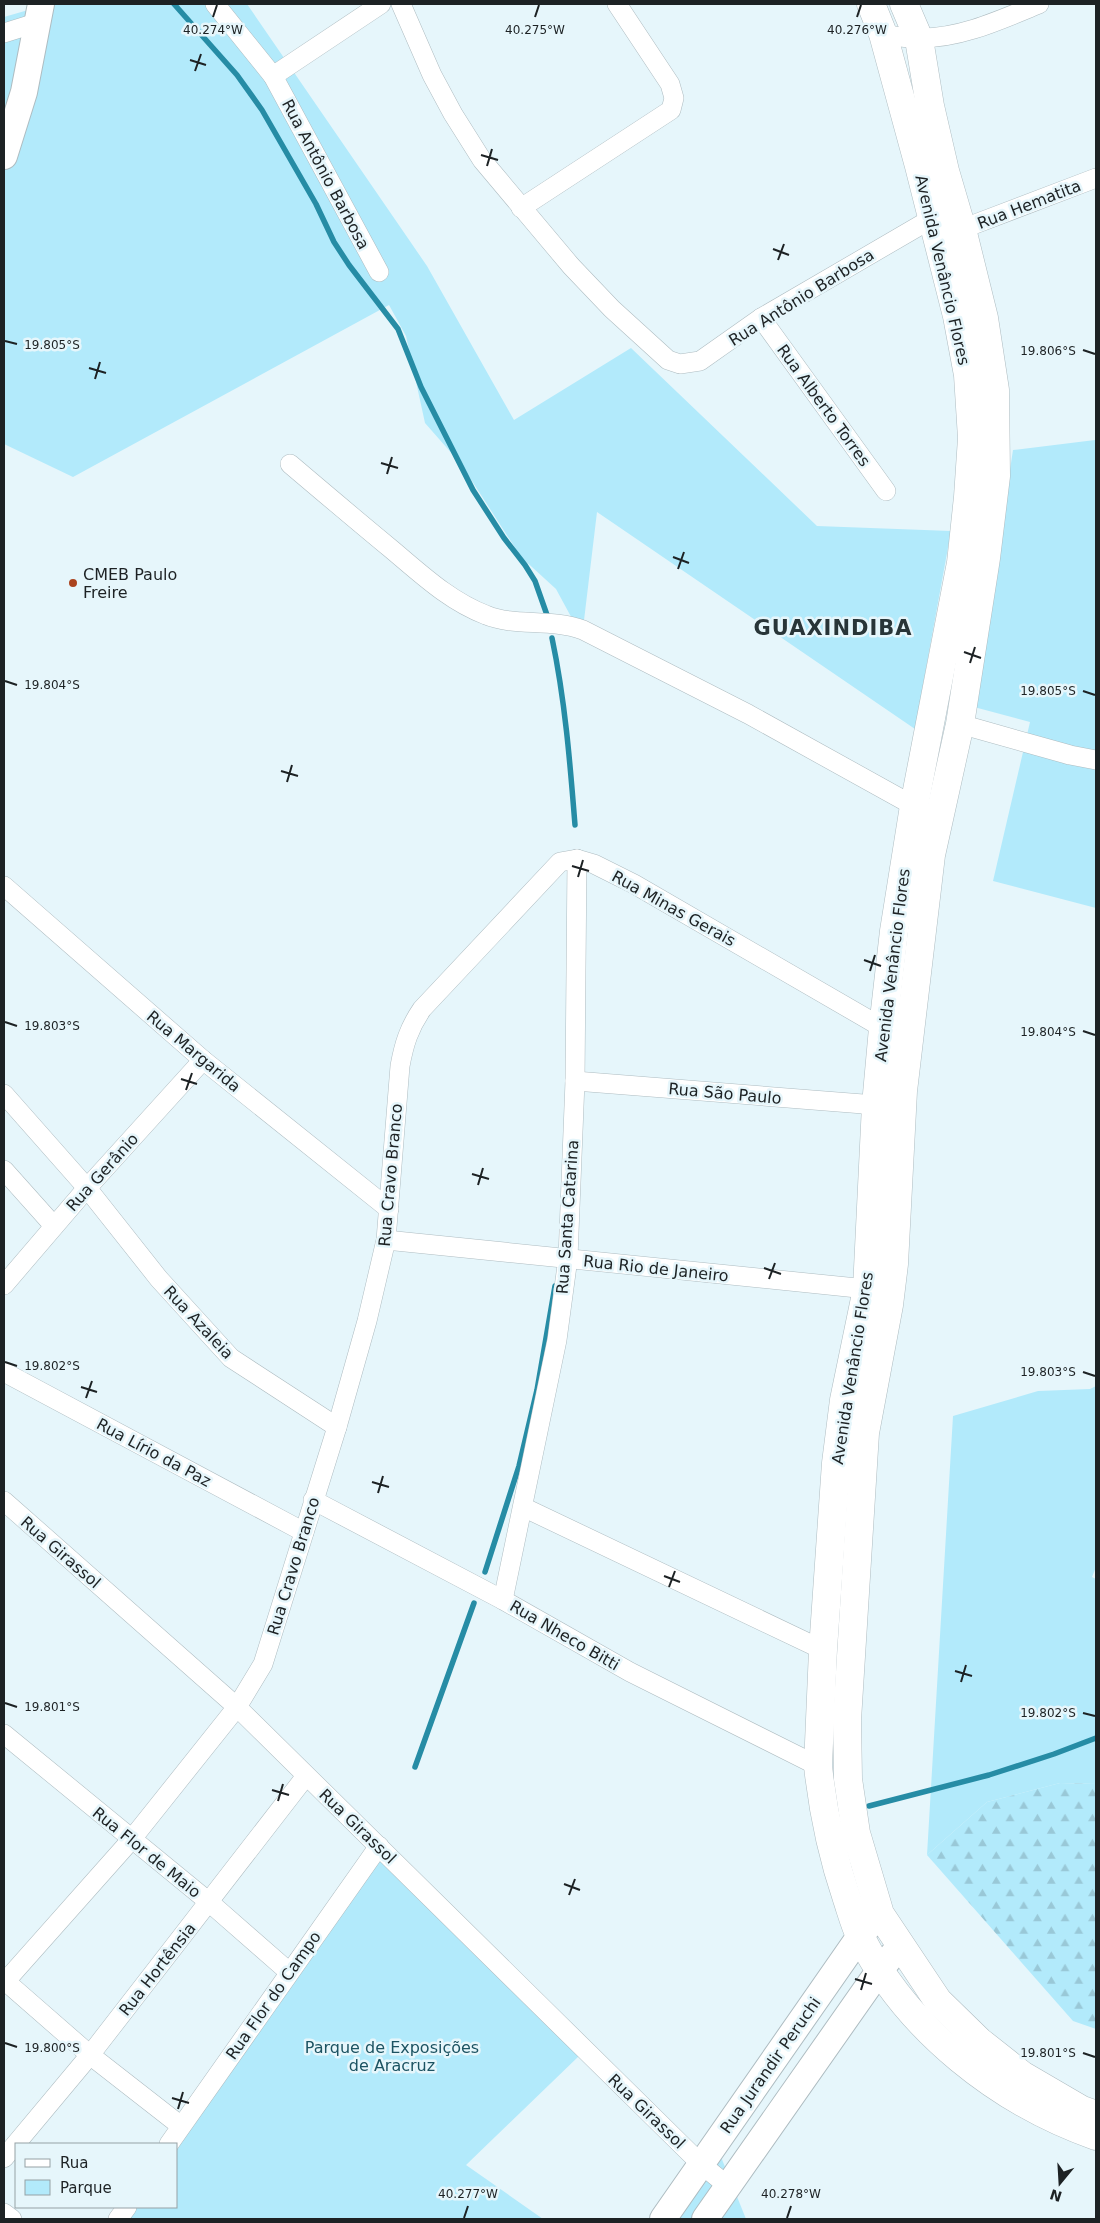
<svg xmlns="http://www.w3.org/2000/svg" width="1100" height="2223" viewBox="0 0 1100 2223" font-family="'DejaVu Sans',sans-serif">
<defs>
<pattern id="forest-firs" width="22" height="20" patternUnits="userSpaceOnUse" patternTransform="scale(1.25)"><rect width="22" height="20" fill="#b2eafb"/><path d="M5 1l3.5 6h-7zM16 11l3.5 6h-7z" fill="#99c8d7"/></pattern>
</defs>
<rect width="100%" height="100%" fill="#e6f6fb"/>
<!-- green -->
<g fill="#b2eafb">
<polygon points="49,4 247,4 427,266 514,420 631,348 817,526 951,531 915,729 597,512 582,637 556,589 521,557 461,464 425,423 406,336 389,305 73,477 4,444 4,17"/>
<polygon points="1096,436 1096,908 993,881 1030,722 974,707 1013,450 1095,440"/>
<polygon points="1096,1386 1096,1567 1092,1577 1096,1579 1096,1784 1060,1783 987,1802 927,1855 953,1416 1038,1391 1090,1389"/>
<polygon points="374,1855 579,2056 466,2165 543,2219 126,2219 135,2207 176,2207 176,2146"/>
<polygon points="719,2152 746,2219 672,2219"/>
</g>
<!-- forest -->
<polygon fill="url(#forest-firs)" points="1060,1783 1096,1784 1096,2029 1073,2021 927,1855 987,1802"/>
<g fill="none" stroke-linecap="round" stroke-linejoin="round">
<!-- stream -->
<g stroke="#268ca5" stroke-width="5.5">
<polyline points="174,4 237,75 262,110 316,204 334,242 349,265 398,329 421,387 473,490 504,538 525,565 535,581 547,615"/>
<path d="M552,638C565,700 570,762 575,825"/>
<polyline points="485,1572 519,1466 537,1390 555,1286"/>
<polyline points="415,1767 474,1603"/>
<polyline points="869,1806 989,1775 1054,1754 1096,1738"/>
</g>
<!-- street casing -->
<g stroke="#aebcc1" stroke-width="20">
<g id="street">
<polyline points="215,4 273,76 379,272"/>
<polyline points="401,4 432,75 453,114 482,160 571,266 612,309 668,360 680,364 700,361 761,318 931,219"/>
<polyline points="4,33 39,22"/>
<path d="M883,34C895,36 908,39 921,38C962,38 1002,19 1039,4"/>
<polyline points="273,76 381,4"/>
<polyline points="521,208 671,110 674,98 670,84 617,4"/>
<polyline points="962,229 1096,178"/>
<polyline points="761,318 886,491"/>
<path d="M290,464C323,492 356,520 390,548C420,573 449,601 486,615C515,627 550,618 583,630L748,714L914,806"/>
<polyline points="960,724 1070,755 1096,760"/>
<polyline points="4,886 203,1060 389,1209"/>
<polyline points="575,1081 876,1105"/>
<polyline points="4,1094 87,1188 159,1279 231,1358 337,1427"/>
<polyline points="4,1170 54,1226"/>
<polyline points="386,1240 867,1289"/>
<polyline points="4,1285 87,1188 203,1060"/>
<polyline points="4,1372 304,1532"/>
<polyline points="313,1500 503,1600 630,1672 818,1766"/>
<polyline points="4,1501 237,1707 701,2164 729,2187"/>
<polyline points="523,1507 823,1650"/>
<polyline points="503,1600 557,1340 568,1258 575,1081 577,859"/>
<polyline points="4,1734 209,1902 289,1972"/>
<polyline points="4,1980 90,2055 181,2126"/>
<path d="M4,1983L131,1840L237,1707L263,1664L337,1427L367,1321L386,1240L400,1066C404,1044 409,1028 422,1009L560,862L577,859L594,864L634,884L883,1028"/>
<polyline points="169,2144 379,1846"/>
<polyline points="4,2158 90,2055 306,1776"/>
<polyline points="4,2213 12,2219"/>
<polyline points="118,2219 127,2207"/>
</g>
</g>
<!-- secondary casing -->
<g stroke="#aebcc1" stroke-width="28">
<g id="secondary">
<polyline points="4,156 24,92 41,4"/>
<polyline points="663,2219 860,1936 874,1920"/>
<polyline points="705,2219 879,1971 900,1946"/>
</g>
</g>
<!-- primary casing -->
<g stroke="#aebcc1" stroke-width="29">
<g id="primary">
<path d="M871,4L883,34L919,166L957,316L968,375L972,438L968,497L961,563L914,806L894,931L883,1028L876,1105L867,1289L844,1400L836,1463L823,1650L818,1766C823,1812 832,1855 847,1899C851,1911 855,1926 861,1938C908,2030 999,2102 1096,2136"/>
<polyline points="904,4 919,39 930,106 945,171 962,229 984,318 995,390 996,476 986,558 960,724 931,855 903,1091 894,1264 889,1305 865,1433 847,1720 848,1779 856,1833 880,1914 938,2001 979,2041 1022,2075 1082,2110 1096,2115"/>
</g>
</g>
<!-- street -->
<use href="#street" stroke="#fff" stroke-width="19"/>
<!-- secondary -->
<use href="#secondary" stroke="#fff" stroke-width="26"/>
<!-- primary -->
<use href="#primary" stroke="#fff" stroke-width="28"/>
</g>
<!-- ticks -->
<path fill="none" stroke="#1d2224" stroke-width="2" d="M213,17L217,5M535,17L539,5M857,17L861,5M190,60L206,65M195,71L201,54M481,155L498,160M487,166L492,149M773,249L789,255M778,260L784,244M5,341L17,344M1083,350L1095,354M89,368L106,373M95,379L100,362M381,463L398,468M387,474L392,457M673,557L689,563M678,569L684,552M964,652L981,658M970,663L975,647M5,681L17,685M1083,691L1095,695M281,771L298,776M287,782L292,765M572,866L589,871M578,877L583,860M864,960L881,966M870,971L875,955M5,1022L17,1026M1083,1031L1095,1035M181,1079L197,1084M186,1090L192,1073M472,1174L489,1179M478,1185L483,1168M764,1268L781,1274M769,1279L775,1263M5,1362L17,1366M1083,1372L1095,1376M81,1387L97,1392M86,1398L92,1381M372,1482L389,1487M378,1493L383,1476M664,1576L680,1582M669,1587L675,1571M955,1671L972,1676M961,1682L966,1665M5,1703L17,1707M1083,1713L1095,1716M272,1790L289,1795M278,1801L283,1784M564,1884L580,1890M569,1895L575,1879M855,1979L872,1984M861,1990L866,1973M5,2043L17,2047M1083,2053L1095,2057M172,2098L189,2103M178,2109L183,2092M464,2218L468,2206M787,2218L791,2206"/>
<!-- markers -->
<circle fill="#aa431e" stroke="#e6f6fb" stroke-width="2" cx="73" cy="583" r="5"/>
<g text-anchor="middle" stroke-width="5" stroke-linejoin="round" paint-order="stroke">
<!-- street labels -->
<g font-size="16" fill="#1d2224" stroke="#e6f6fb">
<text transform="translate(326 174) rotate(62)" y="6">Rua Antônio Barbosa</text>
<text transform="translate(1029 204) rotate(-21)" y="6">Rua Hematita</text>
<text transform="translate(943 270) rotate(77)" y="6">Avenida Venâncio Flores</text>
<text transform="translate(801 297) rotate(-32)" y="6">Rua Antônio Barbosa</text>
<text transform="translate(824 405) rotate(54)" y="6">Rua Alberto Torres</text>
<text transform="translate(674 908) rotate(29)" y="6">Rua Minas Gerais</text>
<text transform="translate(892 965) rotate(-83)" y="6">Avenida Venâncio Flores</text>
<text transform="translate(194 1051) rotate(40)" y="6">Rua Margarida</text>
<text transform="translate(725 1093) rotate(5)" y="6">Rua São Paulo</text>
<text transform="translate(102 1172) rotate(-48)" y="6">Rua Gerânio</text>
<text transform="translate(390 1175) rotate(-85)" y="6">Rua Cravo Branco</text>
<text transform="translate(567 1217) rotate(-86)" y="6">Rua Santa Catarina</text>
<text transform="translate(656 1268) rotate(6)" y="6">Rua Rio de Janeiro</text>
<text transform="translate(199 1322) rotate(47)" y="6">Rua Azaleia</text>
<text transform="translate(852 1368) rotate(-81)" y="6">Avenida Venâncio Flores</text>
<text transform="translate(154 1452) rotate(28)" y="6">Rua Lírio da Paz</text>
<text transform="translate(61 1552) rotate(41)" y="6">Rua Girassol</text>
<text transform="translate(293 1566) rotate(-73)" y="6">Rua Cravo Branco</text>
<text transform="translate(565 1635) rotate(30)" y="6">Rua Nheco Bitti</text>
<text transform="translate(358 1826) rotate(44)" y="6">Rua Girassol</text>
<text transform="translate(147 1852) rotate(39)" y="6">Rua Flor de Maio</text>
<text transform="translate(157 1969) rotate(-52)" y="6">Rua Hortênsia</text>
<text transform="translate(273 1995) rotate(-55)" y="6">Rua Flor do Campo</text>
<text transform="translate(770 2065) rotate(-55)" y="6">Rua Jurandir Peruchi</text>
<text transform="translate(647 2111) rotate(44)" y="6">Rua Girassol</text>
</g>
<!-- poi labels -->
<g font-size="16" fill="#1d2224" stroke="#e6f6fb" text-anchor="start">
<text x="83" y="580">CMEB Paulo<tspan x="83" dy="18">Freire</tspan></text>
</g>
<!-- park labels -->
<g font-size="16" fill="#1c5362" stroke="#e6f6fb">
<text x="392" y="2053">Parque de Exposições<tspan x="392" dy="18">de Aracruz</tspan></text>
</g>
<!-- district labels -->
<g font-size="21" font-weight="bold" letter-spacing="1" fill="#283538" stroke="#e6f6fb">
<text x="833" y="635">GUAXINDIBA</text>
</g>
</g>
<g font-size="12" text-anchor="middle" fill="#1d2224" stroke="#e6f6fb" stroke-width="5" stroke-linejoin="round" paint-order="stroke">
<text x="213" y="34">40.274°W</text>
<text x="535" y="34">40.275°W</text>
<text x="857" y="34">40.276°W</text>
<text x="52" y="349">19.805°S</text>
<text x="1048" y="355">19.806°S</text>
<text x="52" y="689">19.804°S</text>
<text x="1048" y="695">19.805°S</text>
<text x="52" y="1030">19.803°S</text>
<text x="1048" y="1036">19.804°S</text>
<text x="52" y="1370">19.802°S</text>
<text x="1048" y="1376">19.803°S</text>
<text x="52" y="1711">19.801°S</text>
<text x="1048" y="1717">19.802°S</text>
<text x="52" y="2052">19.800°S</text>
<text x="1048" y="2057">19.801°S</text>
<text x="468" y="2198">40.277°W</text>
<text x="791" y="2198">40.278°W</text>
</g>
<!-- border -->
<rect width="1100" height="2223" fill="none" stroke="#1d2224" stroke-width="10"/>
<!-- legend -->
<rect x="15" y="2143" width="162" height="65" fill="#e6f6fb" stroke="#96a1a5"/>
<rect x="25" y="2159" width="25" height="8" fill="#ffffff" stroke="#96a1a5"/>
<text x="60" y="2168" font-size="15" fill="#1d2224">Rua</text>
<rect x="25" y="2180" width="25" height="15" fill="#b2eafb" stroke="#96a1a5"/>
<text x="60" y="2193" font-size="15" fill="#1d2224">Parque</text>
<!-- north arrow -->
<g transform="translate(1060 2183) rotate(198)" stroke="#e6f6fb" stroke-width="4" paint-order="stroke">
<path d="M0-4L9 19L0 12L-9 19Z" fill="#1d2224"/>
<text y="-8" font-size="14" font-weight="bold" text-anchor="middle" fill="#1d2224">N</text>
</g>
</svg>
